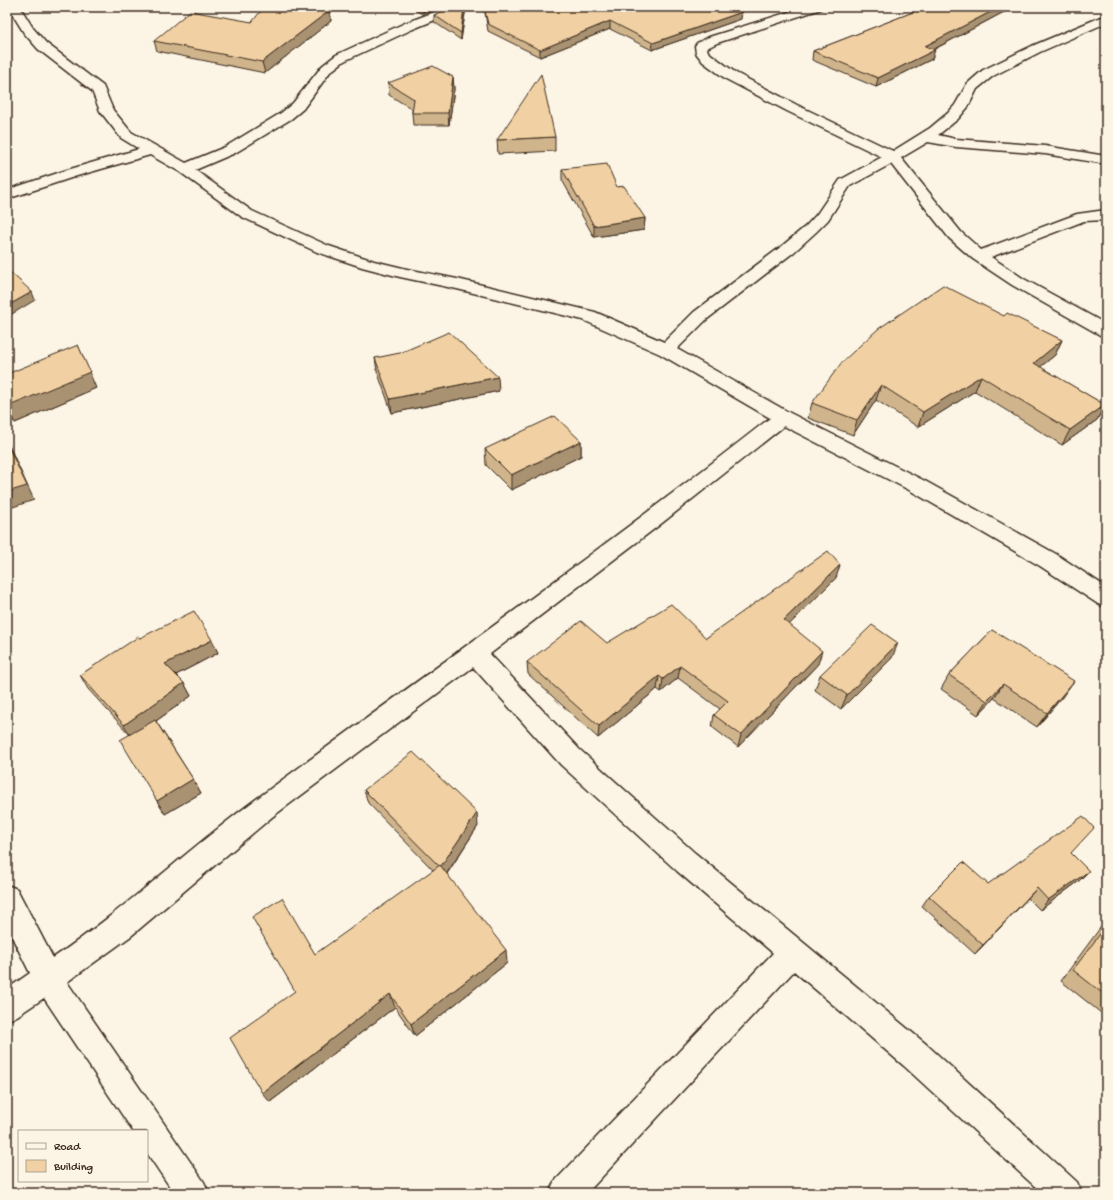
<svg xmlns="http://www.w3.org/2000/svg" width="1113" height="1200" viewBox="0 0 1113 1200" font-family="'Gochi Hand',sans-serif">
<rect width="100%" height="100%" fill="#fcf5e5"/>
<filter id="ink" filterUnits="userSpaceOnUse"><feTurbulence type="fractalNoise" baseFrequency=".025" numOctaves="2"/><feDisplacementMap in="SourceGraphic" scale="8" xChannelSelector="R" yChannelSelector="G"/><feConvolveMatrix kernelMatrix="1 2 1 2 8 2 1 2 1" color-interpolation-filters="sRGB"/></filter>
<g filter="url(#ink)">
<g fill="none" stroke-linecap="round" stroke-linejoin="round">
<!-- street casing -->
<g stroke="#3b2a1e" stroke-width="3">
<path id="street" d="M8,7H20L33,28L46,43L103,86L113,110L131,132L186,163L225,147L281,113L293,103L322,66L336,55L405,23L448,7H464L462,9L413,29L344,61L330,72L303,109L291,119L235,153L195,170L252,211L329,246L374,261L407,269L457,279L595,312L664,342L694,312L782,246L806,226L817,214L840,180L882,157L787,111L726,79L703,62L696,53L695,46L697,43L709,37L805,7H823L821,9L717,43L707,48L708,52L736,73L797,105L893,151L930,128L948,113L955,105L967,84L983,70L1032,46L1106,15V23L1040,52L993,76L977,89L968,107L958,119L938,135L956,139L1045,146L1106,156V164L1045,154L956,147L928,142L901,158L961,232L981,250L1077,214L1106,210V220L1084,221L991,257L1024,279L1106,324V336L1100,335L1012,285L973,259L949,238L891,164L850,186L828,220L816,232L794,252L706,320L677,349L790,413L925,481L1056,554L1106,587V607L1098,604L1040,566L911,491L784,426L662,523L490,654L579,749L695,853L926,1044L1077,1182L1082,1193H1042L904,1066L794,971L587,1193H549L554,1182L773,953L677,871L561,765L473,667L272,817L131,936L67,982L204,1182L209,1193H174L147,1153V1131H133L44,998L17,1016L7,1021V989L30,973L7,927V885L17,889L53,958C124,910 186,851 255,800C427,673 602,550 770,418L660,354L583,320L457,289L400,277L362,267L317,252L242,217L180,172L150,155L77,176L7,199V190L67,170L139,149L121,138L100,111L92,91L38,49L24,33Z"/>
</g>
<!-- street -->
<use href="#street" fill="#fcf5e5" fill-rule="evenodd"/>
</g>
<!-- wall -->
<g fill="#cfb48c" stroke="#3b2a1e">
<polygon points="412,7 444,7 423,15"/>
<polygon points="453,7 466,7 461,40 434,22 434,15"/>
<polygon points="484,7 735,7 741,19 652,50 610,29 540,57 488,31"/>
<polygon points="926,7 1017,7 1002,13 933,50 932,59 876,87 812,60 813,51"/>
<polygon points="329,11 331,21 265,73 157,51 154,41 252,22"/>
<polygon points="453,77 454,89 449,125 413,125 412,113 412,109 389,95 388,83"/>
<polygon points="555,137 555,151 498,154 497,140"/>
<polygon points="562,169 645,218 644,230 594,237 562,180"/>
<polygon points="1004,316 1062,340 1055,355 1040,367 1105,405 1097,420 1062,445 975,391 918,427 876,400 853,435 808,418 812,403"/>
<polygon points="375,358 499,391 392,413 377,371"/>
<polygon points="7,374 96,388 15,423 7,412"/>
<polygon points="581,441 581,456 511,490 486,465 485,449"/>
<polygon points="836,578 789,624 818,664 738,747 712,727 714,715 720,709 678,678 661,692 657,689 598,738 528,674 527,662 706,638"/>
<polygon points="992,630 1063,696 1037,727 994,698 978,715 941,689 949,675"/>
<polygon points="140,638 212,640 218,653 176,675 184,683 191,696 156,721 193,779 201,793 165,814 157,801 129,734 88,689 80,675"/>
<polygon points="892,658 841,709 815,690 820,675"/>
<polygon points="364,790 478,826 447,874 507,963 415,1036 395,1007 270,1102 295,991 433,870 368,803"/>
<polygon points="1071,853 1089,871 1079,881 1040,910 1028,898 975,954 922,906 929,896 988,884"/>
<polygon points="1106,920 1106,1017 1061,981"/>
</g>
<!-- shaded-wall -->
<g fill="#a99272" stroke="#3b2a1e">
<polygon points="424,7 444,7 423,15 423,8"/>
<polygon points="464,7 466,7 461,40 461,33"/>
<polygon points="1000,7 1017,7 1002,13 923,55 925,46"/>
<polygon points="329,11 331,21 265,73 262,62"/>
<polygon points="742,12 741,19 652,50 653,43"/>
<polygon points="610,21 610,29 540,57 540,50"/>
<polygon points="935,50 932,59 876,87 878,78"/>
<polygon points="453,77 454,89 449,125 448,113"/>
<polygon points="645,218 644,230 594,237 594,226"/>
<polygon points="32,292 35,300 7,317 7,306"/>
<polygon points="1062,340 1055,355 1027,378 1034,363"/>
<polygon points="78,345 96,388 15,423 7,409 7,407"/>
<polygon points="981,376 975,391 918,427 923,412"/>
<polygon points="498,377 499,391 392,413 390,399"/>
<polygon points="881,385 876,400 853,435 857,420"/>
<polygon points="1105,405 1097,420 1062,445 1070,430"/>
<polygon points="7,441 34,500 7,509"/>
<polygon points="581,441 581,456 511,490 511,475"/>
<polygon points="840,565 836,578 781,633 784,620"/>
<polygon points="212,640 218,653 172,677 165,664"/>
<polygon points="898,643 892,658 841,709 847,695"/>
<polygon points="822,651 818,664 738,747 741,735"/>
<polygon points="680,666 678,678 661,692 663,679"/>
<polygon points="659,676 657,689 598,738 599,726"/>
<polygon points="1074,681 1063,696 1037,727 1047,713"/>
<polygon points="184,683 191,696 132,738 124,725"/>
<polygon points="1003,684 994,698 978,715 987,701"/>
<polygon points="193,779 201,793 165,814 157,801"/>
<polygon points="477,813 478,826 443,879 440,867"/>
<polygon points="1089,871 1079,881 1040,910 1048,900"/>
<polygon points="1037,888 1028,898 975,954 983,945"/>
<polygon points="506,950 507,963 415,1036 411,1024"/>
<polygon points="390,994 395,1007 270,1102 262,1093"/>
</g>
<!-- building -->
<g fill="#f1d1a3" stroke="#3b2a1e">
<polygon points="264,7 276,7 329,11 262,62 154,41 190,11 252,22"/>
<polygon points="453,7 464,7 461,33 434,15"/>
<polygon points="484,7 735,7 742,12 653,43 610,21 540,50 488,24"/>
<polygon points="926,7 1000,7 925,46 935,50 878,78 813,51"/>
<polygon points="433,66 453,77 448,113 412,113 414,99 388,83"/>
<polygon points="541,74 555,137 497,140"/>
<polygon points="607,164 617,187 624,186 645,218 594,226 562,169"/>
<polygon points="7,271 9,271 32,292 7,306"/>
<polygon points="943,285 1004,316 1007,313 1062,340 1034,363 1105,405 1070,430 981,376 923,412 881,385 857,420 812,403 842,362 878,329"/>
<polygon points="449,332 498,377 390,399 375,358 400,353"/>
<polygon points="78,345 90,372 7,407 7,374"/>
<polygon points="555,416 581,441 511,475 485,449"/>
<polygon points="7,444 27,486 7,492"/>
<polygon points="828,551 840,565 784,620 822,651 741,735 714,715 728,701 680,666 663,679 659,676 599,726 527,662 581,621 607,643 671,604 706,638"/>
<polygon points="194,611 212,640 165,664 184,683 124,725 80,675 138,637 140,638"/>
<polygon points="872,625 898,643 847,695 820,675"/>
<polygon points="992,630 1074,681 1047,713 1003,684 987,701 949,675"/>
<polygon points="155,720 193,779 157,801 120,740"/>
<polygon points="413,752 477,813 441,866 440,865 439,866 364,790"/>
<polygon points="1083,816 1094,828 1071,853 1089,871 1048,900 1037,888 983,945 929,896 963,862 988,884"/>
<polygon points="440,865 506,950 411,1024 390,994 262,1093 230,1038 295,991 252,917 282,898 315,954"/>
<polygon points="1106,926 1106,996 1073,970"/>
</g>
</g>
<!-- margin -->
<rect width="1113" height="1200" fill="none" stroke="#fcf5e5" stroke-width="24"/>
<rect x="12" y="12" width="1089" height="1176" fill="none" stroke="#3b2a1e" stroke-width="1.5" filter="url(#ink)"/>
<!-- legend -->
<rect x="18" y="1130" width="130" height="52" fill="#fcf5e5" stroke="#afa495"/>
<rect x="26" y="1143" width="20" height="6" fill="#fcf5e5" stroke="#afa495"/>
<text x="54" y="1150" font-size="12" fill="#3b2a1e">Road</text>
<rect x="26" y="1160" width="20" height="12" fill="#f1d1a3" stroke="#afa495"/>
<text x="54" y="1170" font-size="12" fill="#3b2a1e">Building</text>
</svg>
